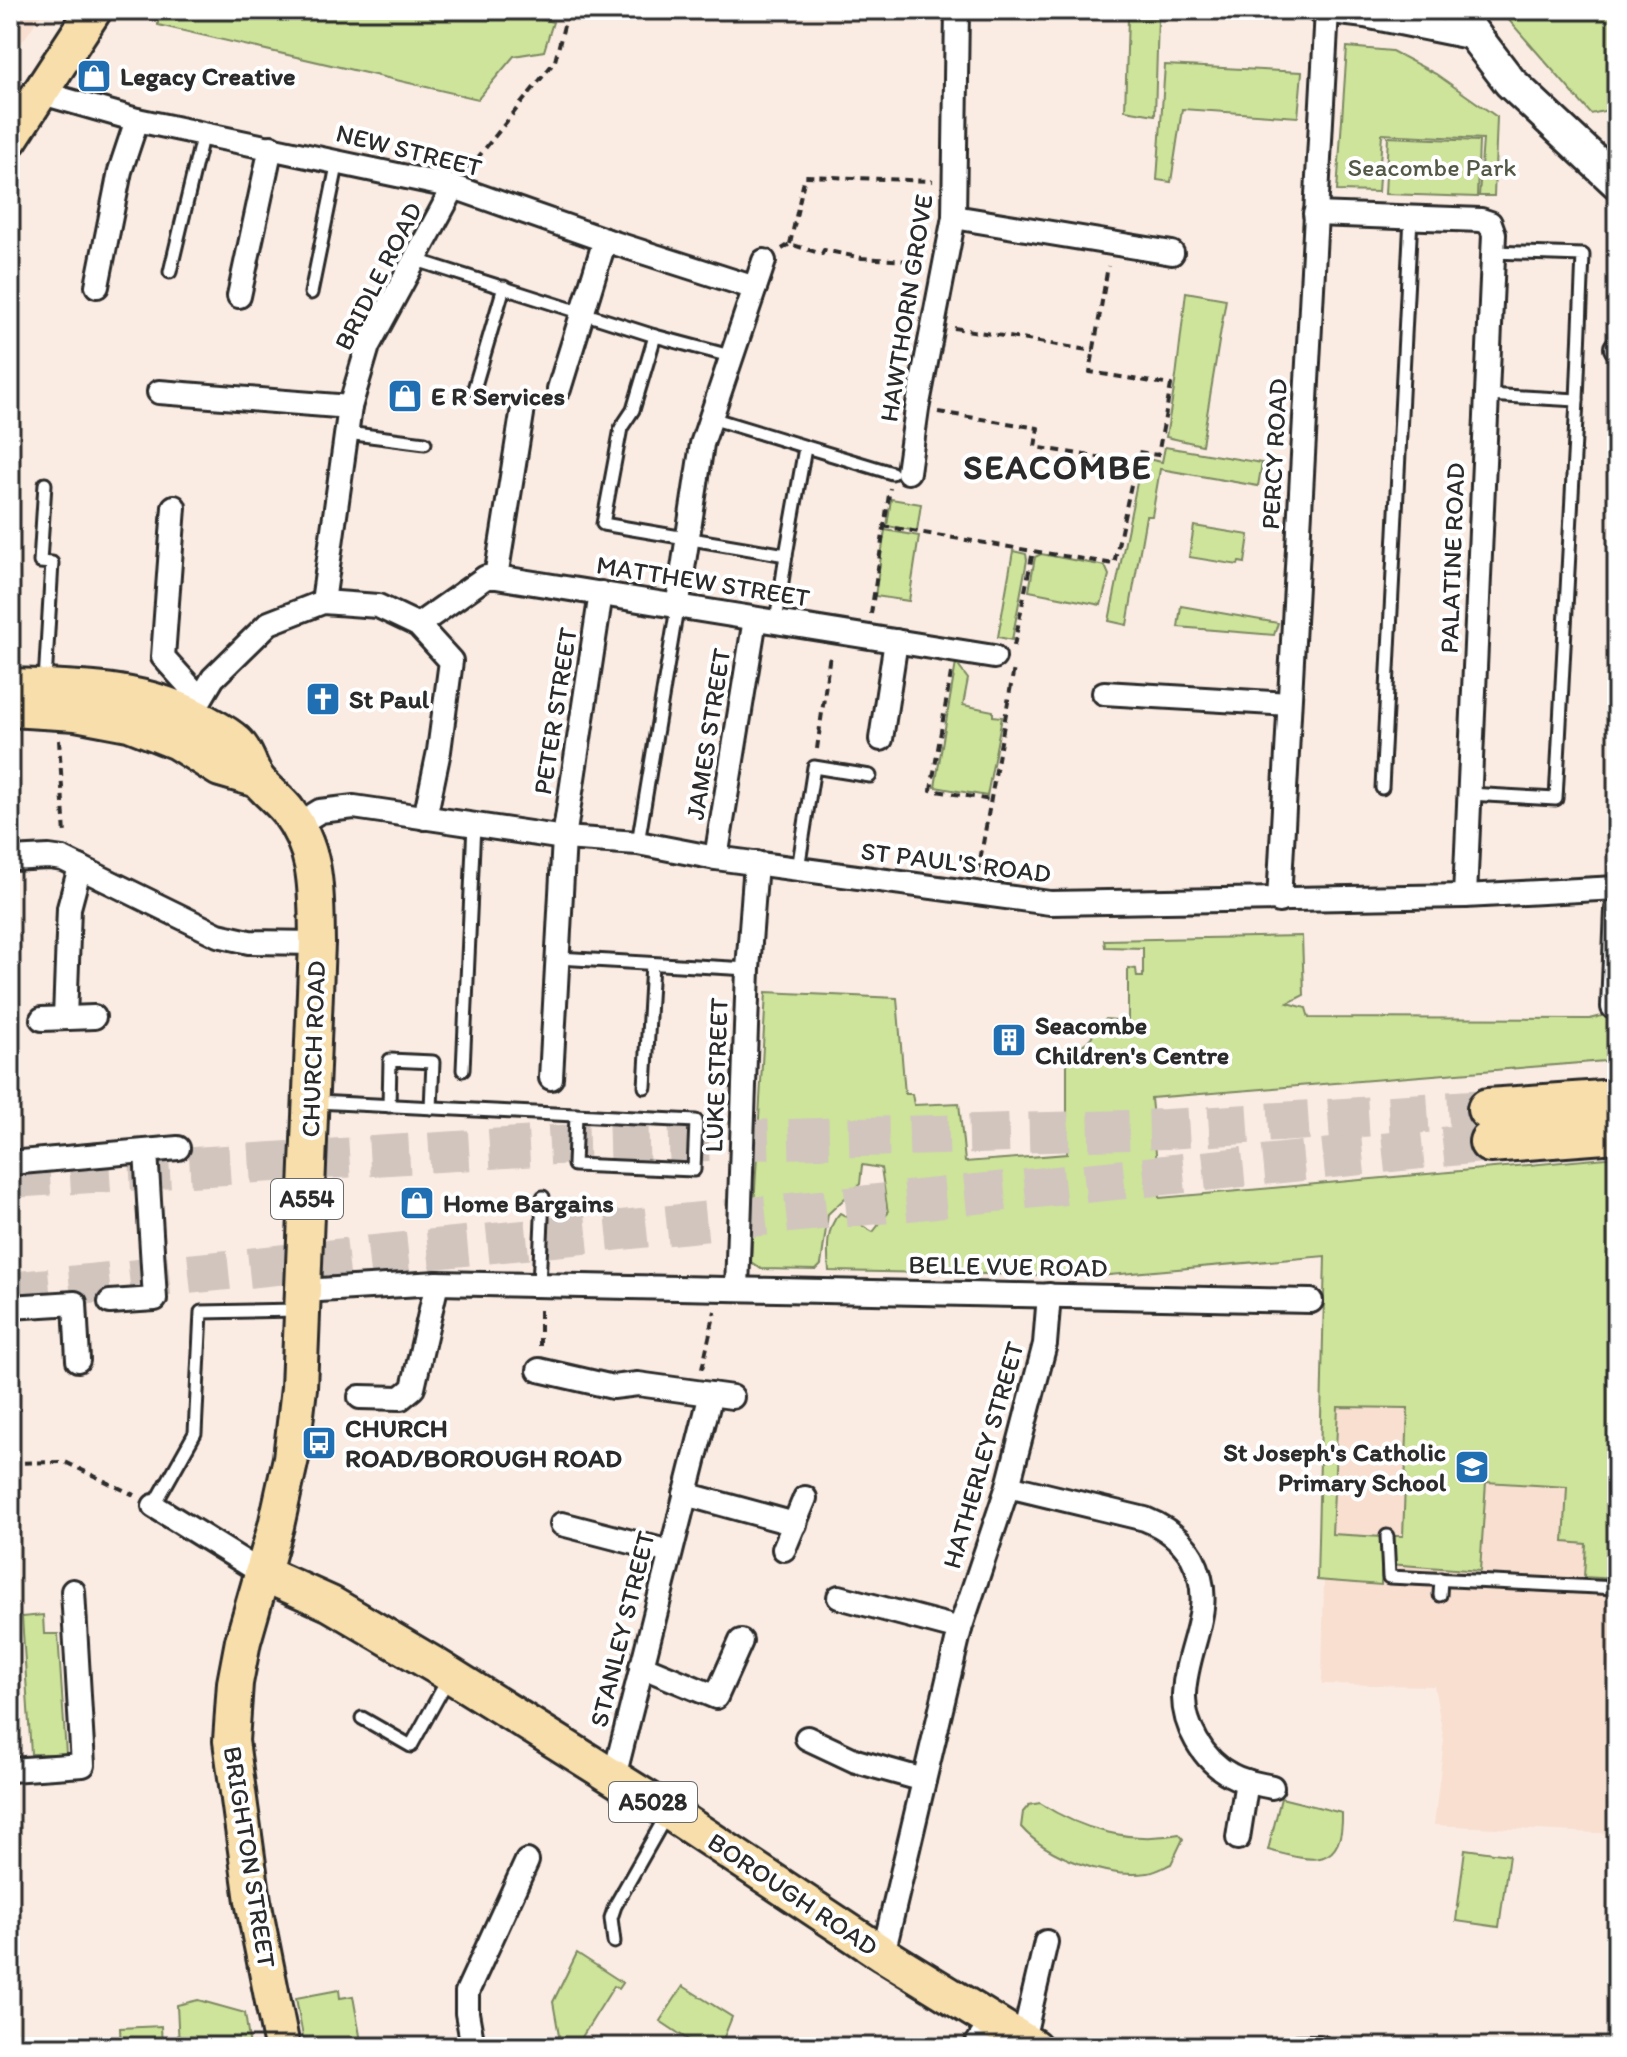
<svg xmlns="http://www.w3.org/2000/svg" width="1627" height="2057" viewBox="0 0 1627 2057" font-family="Itim,sans-serif">
<rect width="100%" height="100%" fill="#fbece3"/>
<filter id="ink" filterUnits="userSpaceOnUse"><feTurbulence type="fractalNoise" baseFrequency=".0125" numOctaves="2"/><feDisplacementMap in="SourceGraphic" scale="16" xChannelSelector="R" yChannelSelector="G"/><feConvolveMatrix kernelMatrix="1 2 1 2 8 2 1 2 1" color-interpolation-filters="sRGB"/></filter>
<g filter="url(#ink)">
<!-- built -->
<g fill="#f8dfd0">
<polygon points="10,10 44,10 14,54 10,54"/>
<polygon points="1617,1204 1617,1834 1434,1825 1444,1740 1434,1686 1322,1684 1330,1251"/>
</g>
<!-- green -->
<g fill="#cde49a" stroke="#7c8862" stroke-width="2">
<polygon points="115,10 497,10 553,22 544,51 514,56 478,99 158,25 158,20"/>
<polygon points="1500,10 1617,10 1617,108 1591,114"/>
<polygon points="1128,18 1158,18 1155,115 1125,110"/>
<polygon points="1347,47 1392,51 1436,74 1497,117 1494,196 1479,196 1483,139 1382,134 1378,192 1337,191"/>
<polygon points="1165,65 1302,72 1298,117 1182,109 1171,182 1157,180"/>
<polygon points="1388,137 1479,141 1477,197 1385,194"/>
<polygon points="1186,292 1226,299 1202,445 1166,437 1176,377"/>
<polygon points="1165,447 1262,463 1258,486 1160,469 1152,516 1146,516 1127,625 1109,621 1142,458 1162,462"/>
<polygon points="891,499 921,504 917,531 887,526"/>
<polygon points="1194,526 1249,535 1245,563 1239,562 1238,565 1189,557"/>
<polygon points="885,530 919,536 909,601 875,596"/>
<polygon points="1013,551 1026,554 1027,560 1012,640 998,637"/>
<polygon points="1041,554 1105,566 1109,575 1101,605 1029,591 1035,557"/>
<polygon points="1181,606 1278,623 1274,635 1178,627"/>
<polygon points="956,663 968,679 963,705 993,711 993,716 1002,717 987,796 935,787"/>
<path d="M1302,936L1304,995L1288,1003L1306,1008L1309,1018L1590,1019L1617,1012V1060L1151,1098L1160,1198L1617,1157V1579L1584,1577L1586,1544L1564,1542L1567,1487L1486,1482L1480,1571L1389,1564L1391,1536H1403L1408,1408L1338,1407L1332,1534L1382,1537L1381,1585L1317,1580L1325,1256L1098,1276L829,1271C827,1251 826,1227 840,1213L873,1232L888,1213L881,1168L862,1165L860,1184L828,1214L821,1265L816,1270L761,1269L751,1262L766,992L897,998L905,1094H912L914,1105L959,1103L965,1162L1067,1154V1055L1088,1041L1106,1019L1128,1021V968L1136,969L1137,977H1143V948L1105,947L1104,940Z"/>
<polygon points="43,1615 44,1634 58,1634 66,1754 31,1754 22,1617"/>
<path d="M1281,1798L1342,1813C1344,1872 1309,1861 1268,1850Z"/>
<path d="M1040,1803C1080,1829 1130,1844 1179,1834L1183,1839L1171,1864C1164,1867 1156,1872 1148,1873C1108,1879 1047,1857 1021,1827L1023,1812L1029,1805Z"/>
<polygon points="1465,1849 1509,1855 1499,1927 1456,1921"/>
<polygon points="577,1953 623,1983 619,1989 614,1986 582,2037 597,2047 561,2047 553,2002"/>
<polygon points="683,1986 732,2017 720,2047 699,2047 660,2021"/>
<polygon points="339,1990 340,1998 353,1996 362,2047 305,2047 296,1998"/>
<polygon points="198,2000 245,2013 250,2047 179,2047 177,2005"/>
<polygon points="161,2026 162,2047 121,2047 120,2028"/>
</g>
<g fill="none" stroke-linecap="round" stroke-linejoin="round">
<!-- highway-tunnel -->
<g stroke="#d1c5be" stroke-width="40" stroke-dasharray="40 20" stroke-linecap="butt">
<polyline points="10,1178 555,1145 1166,1129 1488,1109"/>
<polyline points="10,1292 1490,1142"/>
</g>
<!-- lane casing -->
<g stroke="#2b2b2b" stroke-width="17">
<g id="lane">
<polyline points="1493,252 1583,255 1577,400"/>
<polyline points="416,260 655,336"/>
<polyline points="170,272 203,133"/>
<polyline points="311,293 338,161"/>
<polyline points="730,356 655,336 633,410 621,428 603,524 786,555 805,448"/>
<polyline points="474,389 504,287"/>
<polyline points="711,418 892,473"/>
<polyline points="347,433 425,443"/>
<polyline points="776,622 786,555"/>
<polyline points="45,682 52,563 40,562 45,484"/>
<polyline points="1382,788 1411,217"/>
<polyline points="1469,794 1556,799 1577,400 1487,395"/>
<polyline points="638,843 677,608"/>
<polyline points="798,869 814,767 870,776"/>
<polyline points="558,958 748,969"/>
<polyline points="463,1070 474,824"/>
<polyline points="645,1087 652,964"/>
<polyline points="316,1102 696,1121 694,1170 574,1165 576,1115"/>
<polyline points="389,1106 390,1060 433,1062 431,1108"/>
<polyline points="539,1285 543,1197"/>
<polyline points="154,1506 195,1433 201,1312 298,1310"/>
<polyline points="1387,1536 1389,1577 1617,1588"/>
<polyline points="1440,1595 1441,1579"/>
<polyline points="362,1718 411,1746 448,1679"/>
<polyline points="614,1942 611,1918 615,1906 666,1816"/>
</g>
</g>
<!-- street casing -->
<g stroke="#2b2b2b" stroke-width="28">
<g id="street">
<polyline points="1316,10 1365,16 1474,38"/>
<polyline points="42,93 137,120 454,187 605,240 755,288"/>
<polyline points="1315,214 1481,220 1490,223 1494,234 1465,896"/>
<polyline points="954,217 1172,253"/>
<polyline points="97,286 120,171 137,120"/>
<polyline points="239,296 271,147"/>
<polyline points="1616,348 1617,348"/>
<polyline points="559,389 605,240"/>
<polyline points="159,392 350,407"/>
<polyline points="908,472 917,409 954,217 957,10"/>
<polyline points="174,507 163,657 199,697"/>
<polyline points="496,577 522,414"/>
<polyline points="323,602 350,407 368,346 454,187"/>
<polyline points="677,608 702,444 764,261"/>
<polyline points="418,625 486,577 496,577 994,657"/>
<polyline points="1104,693 1289,704"/>
<polyline points="184,727 213,678 269,623 323,602 378,606 418,625 451,661 439,751 425,818"/>
<polyline points="881,739 896,641"/>
<polyline points="297,825 320,811 354,807 564,838 638,843 716,858 1050,903 1465,896 1617,888"/>
<polyline points="716,858 755,619"/>
<polyline points="10,859 49,857 63,859 218,935 249,942 317,943"/>
<polyline points="1279,901 1327,10"/>
<polyline points="1613,1007 1617,909"/>
<polyline points="65,1018 69,908 80,867"/>
<polyline points="42,1019 94,1017"/>
<polyline points="551,1078 564,838 601,593"/>
<polyline points="10,1163 178,1148"/>
<polyline points="737,1289 748,969 756,863"/>
<polyline points="303,1291 437,1283 1311,1301"/>
<polyline points="110,1302 155,1299 146,1151"/>
<polyline points="10,1307 75,1303 78,1360"/>
<polyline points="539,1370 613,1387 638,1384 732,1397"/>
<polyline points="360,1397 401,1398 413,1388 437,1283"/>
<path d="M1008,1486L1145,1519C1165,1527 1181,1538 1192,1557C1219,1608 1186,1643 1184,1694C1183,1725 1203,1761 1231,1775C1243,1782 1259,1784 1272,1787"/>
<polyline points="685,1494 795,1524"/>
<polyline points="154,1506 262,1573"/>
<polyline points="562,1524 670,1552"/>
<polyline points="784,1549 805,1498"/>
<polyline points="839,1597 960,1629"/>
<polyline points="641,1666 716,1697 741,1641"/>
<polyline points="807,1738 856,1761 924,1780"/>
<polyline points="10,1770 83,1765 73,1591"/>
<polyline points="614,1777 711,1394"/>
<polyline points="1238,1838 1247,1781"/>
<polyline points="883,1954 960,1629 1008,1486 1045,1344 1049,1295"/>
<polyline points="1023,2040 1046,1942"/>
<polyline points="473,2047 467,2013 467,1992 527,1861"/>
<polyline points="975,2047 991,2022"/>
<polyline points="1299,2047 1320,2047"/>
</g>
</g>
<!-- secondary casing -->
<g stroke="#2b2b2b" stroke-width="38">
<polyline id="secondary" points="1455,10 1510,82 1617,182"/>
</g>
<!-- primary casing -->
<g stroke="#2b2b2b" stroke-width="40">
<g id="primary">
<polyline points="10,139 94,10"/>
<path d="M10,686C77,688 145,687 205,722C216,728 228,734 236,742C246,751 250,768 257,779C266,790 278,799 287,810C319,852 316,893 317,943L299,1388L291,1458L276,1526L243,1641L235,1683L231,1741L253,1901L282,2047"/>
<polyline points="10,709 76,713 129,723 177,742 220,769 258,780"/>
<polyline points="262,1573 331,1604 436,1666 669,1812 883,1954 1034,2047"/>
</g>
</g>
<!-- highway casing -->
<g stroke="#2b2b2b" stroke-width="46">
<g id="highway">
<polyline points="1488,1109 1617,1100"/>
<polyline points="1490,1142 1617,1132"/>
</g>
</g>
<!-- path -->
<g stroke="#2b2b2b" stroke-width="4" stroke-dasharray="8 6" stroke-linecap="butt">
<polyline points="468,170 555,61 568,10"/>
<polyline points="790,244 805,176 933,181"/>
<polyline points="782,249 790,244 822,254 824,250 862,258 923,262"/>
<polyline points="954,328 1094,351"/>
<polyline points="938,412 1038,428 1035,447 1135,463"/>
<polyline points="882,526 1033,551"/>
<polyline points="871,614 890,488"/>
<polyline points="1014,646 1033,551 1114,564 1138,452 1158,455 1171,385 1090,372 1108,266"/>
<polyline points="951,673 931,790 991,800"/>
<polyline points="59,740 65,835"/>
<polyline points="817,749 830,654"/>
<polyline points="978,872 1014,668"/>
<polyline points="540,1346 540,1307"/>
<polyline points="702,1369 715,1311"/>
<polyline points="10,1463 65,1462 134,1495"/>
</g>
<!-- lane -->
<use href="#lane" stroke="#fff" stroke-width="11"/>
<!-- street -->
<use href="#street" stroke="#fff" stroke-width="22"/>
<!-- secondary -->
<use href="#secondary" stroke="#fff" stroke-width="32"/>
<!-- primary -->
<use href="#primary" stroke="#f8deab" stroke-width="34"/>
<!-- highway -->
<use href="#highway" stroke="#f8deab" stroke-width="40"/>
</g>
</g>
<!-- icons -->
<defs>
<g id="shop-square" transform="scale(1.8)"><rect x="-9" y="-9" width="18" height="18" rx="4" fill="#1f6fb2" stroke="#fff"/><path d="M-5-2.5h2.3a2.7 3.5 0 0 1 5.4 0H5L5.5 6h-11ZM-1.5-2.5h3a1.5 2.3 0 0 0-3 0Z" fill="#fff"/></g>
<g id="church-square" transform="scale(1.8)"><rect x="-9" y="-9" width="18" height="18" rx="4" fill="#1f6fb2" stroke="#fff"/><path d="M-1.2-6h2.4v3.5h3.3v2.4h-3.3V6h-2.4V-.1h-3.3v-2.4h3.3Z" fill="#fff"/></g>
<g id="building-square" transform="scale(1.8)"><rect x="-9" y="-9" width="18" height="18" rx="4" fill="#1f6fb2" stroke="#fff"/><path d="M-4-6H4V6H1V3H-1V6H-4ZM-2.5-4.3h1.7v1.8h-1.7ZM.8-4.3h1.7v1.8H.8ZM-2.5-1h1.7V.8h-1.7ZM.8-1h1.7V.8H.8Z" fill="#fff"/></g>
<g id="bus-square" transform="scale(1.8)"><rect x="-9" y="-9" width="18" height="18" rx="4" fill="#1f6fb2" stroke="#fff"/><path d="M-5-6H5V4H4V6H2V4H-2V6H-4V4H-5ZM-3.5-4V0h7V-4ZM-3.5 1.2v1.5H-2V1.2ZM2 1.2v1.5H3.5V1.2Z" fill="#fff"/></g>
<g id="school-square" transform="scale(1.8)"><rect x="-9" y="-9" width="18" height="18" rx="4" fill="#1f6fb2" stroke="#fff"/><path d="M0-5L7-2L0 1L-7-2ZM-4 1L0 2.5L4 1V4Q0 6-4 4Z" fill="#fff"/></g>
</defs>
<g fill-rule="evenodd">
<use href="#shop-square" x="94" y="76"/>
<use href="#shop-square" x="405" y="396"/>
<use href="#church-square" x="323" y="699"/>
<use href="#building-square" x="1009" y="1040"/>
<use href="#shop-square" x="417" y="1203"/>
<use href="#bus-square" x="319" y="1443"/>
<use href="#school-square" x="1472" y="1467"/>
</g>
<g text-anchor="middle" stroke-width="8" stroke-linejoin="round" paint-order="stroke">
<!-- shield labels -->
<g fill="#fff" stroke="#6b6b6b" stroke-width="2">
<rect x="271" y="1179" width="72" height="40" rx="6"/>
<rect x="609" y="1782" width="88" height="40" rx="6"/>
</g>
<g font-size="24" font-weight="bold" fill="#2b2b2b">
<text x="307" y="1207">A554</text>
<text x="653" y="1810">A5028</text>
</g>
<!-- poi labels -->
<g font-size="26" font-weight="bold" fill="#2b2b2b" stroke="#fff" text-anchor="start">
<text x="120" y="85">Legacy Creative</text>
<text x="431" y="405">E R Services</text>
<text x="349" y="708">St Paul</text>
<text x="1035" y="1034">Seacombe<tspan x="1035" dy="30">Children's Centre</tspan></text>
<text x="443" y="1212">Home Bargains</text>
<text x="345" y="1437">CHURCH<tspan x="345" dy="30">ROAD/BOROUGH ROAD</tspan></text>
<text x="1446" y="1461" text-anchor="end">St Joseph's Catholic<tspan x="1446" dy="30">Primary School</tspan></text>
</g>
<!-- street labels -->
<g font-size="26" fill="#2b2b2b" stroke="#fff">
<text transform="translate(409 150) rotate(14)" y="9">NEW STREET</text>
<text transform="translate(378 276) rotate(-63)" y="9">BRIDLE ROAD</text>
<text transform="translate(906 308) rotate(-81)" y="9">HAWTHORN GROVE</text>
<text transform="translate(1274 454) rotate(-87)" y="9">PERCY ROAD</text>
<text transform="translate(1452 558) rotate(-88)" y="9">PALATINE ROAD</text>
<text transform="translate(703 581) rotate(9)" y="9">MATTHEW STREET</text>
<text transform="translate(555 711) rotate(-81)" y="9">PETER STREET</text>
<text transform="translate(708 734) rotate(-81)" y="9">JAMES STREET</text>
<text transform="translate(956 862) rotate(7)" y="9">ST PAUL'S ROAD</text>
<text transform="translate(313 1049) rotate(-88)" y="9">CHURCH ROAD</text>
<text transform="translate(716 1075) rotate(-88)" y="9">LUKE STREET</text>
<text transform="translate(1008 1266) rotate(1)" y="9">BELLE VUE ROAD</text>
<text transform="translate(983 1455) rotate(-74)" y="9">HATHERLEY STREET</text>
<text transform="translate(622 1629) rotate(-76)" y="9">STANLEY STREET</text>
<text transform="translate(250 1857) rotate(81)" y="9">BRIGHTON STREET</text>
<text transform="translate(793 1894) rotate(34)" y="9">BOROUGH ROAD</text>
</g>
<!-- park labels -->
<g font-size="26" fill="#545947" stroke="#fff">
<text x="1432" y="176">Seacombe Park</text>
</g>
<!-- district labels -->
<g font-size="34" font-weight="bold" letter-spacing="2" fill="#2b2b2b" stroke="#fff">
<text x="1058" y="479">SEACOMBE</text>
</g>
</g>
<!-- margin -->
<rect width="1627" height="2057" fill="none" stroke="#fff" stroke-width="40"/>
<rect x="20" y="20" width="1587" height="2017" fill="none" stroke="#2b2b2b" stroke-width="3" filter="url(#ink)"/>
</svg>
